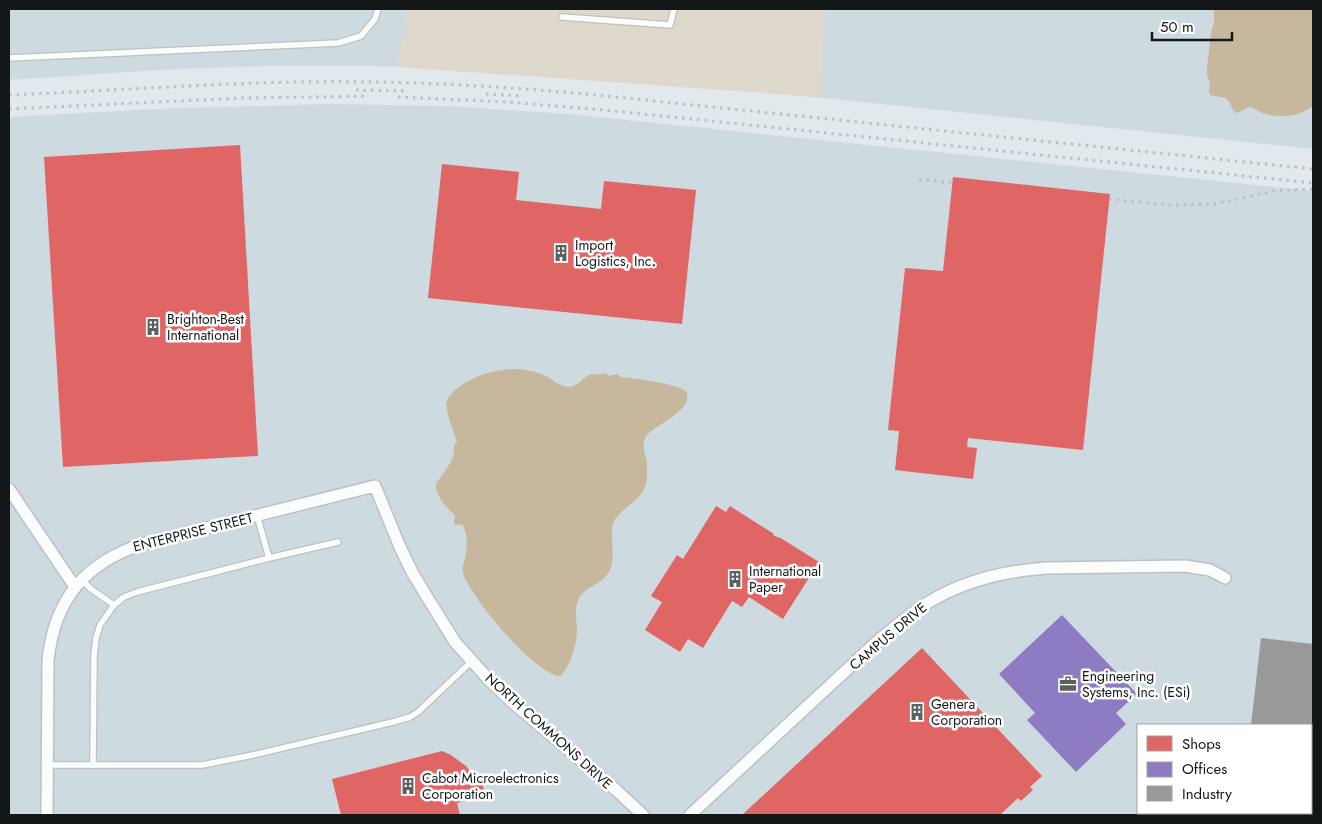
<svg xmlns="http://www.w3.org/2000/svg" width="1322" height="824" viewBox="0 0 1322 824" font-family="Jost,sans-serif">
<rect width="100%" height="100%" fill="#e2e9ec"/>
<!-- built -->
<g fill="#cddadf" fill-rule="evenodd">
<polygon points="9,9 1313,9 1313,149 834,99 558,74 464,68 367,66 270,66 175,69 9,80"/>
<path d="M328,104L447,106L569,114L1313,191V815H9V117L155,109ZM1138,725H1311V813H1138Z"/>
</g>
<!-- green -->
<polygon fill="#ded8cd" points="408,9 825,9 820,97 397,67"/>
<!-- water -->
<g fill="#c7b79d">
<path d="M1214,9H1313V106C1295,119 1270,120 1251,107C1245,108 1242,112 1236,113C1231,109 1231,103 1227,99C1223,96 1215,97 1211,95L1209,92L1210,83L1207,74V67L1211,32L1214,22Z"/>
<path d="M509,369C521,369 532,370 544,375C553,379 562,390 573,386C579,384 583,378 589,375C595,373 600,376 605,373L610,376L617,374L621,377C632,378 682,384 686,392C695,409 656,425 648,434C640,443 645,453 647,463C647,468 647,473 647,478C645,500 627,503 615,519C608,529 616,552 611,567C605,586 584,584 578,601C574,611 577,620 577,631C577,643 570,667 561,676C537,677 470,597 463,573C462,569 463,566 464,562C467,550 469,535 462,524L455,525L454,523L455,515C446,508 435,495 436,484C443,472 457,459 454,445L457,442C454,431 444,411 447,400C449,395 454,391 458,388C473,376 490,371 509,369Z"/>
</g>
<!-- shops -->
<g fill="#e06666">
<polygon points="240,145 258,456 63,467 44,157"/>
<polygon points="442,164 519,172 516,200 601,209 604,181 696,190 682,324 428,298"/>
<polygon points="953,177 1110,194 1083,450 968,438 967,447 977,448 973,479 895,470 899,431 888,430 905,268 943,271"/>
<polygon points="716,506 726,512 730,506 774,534 773,535 779,538 779,537 819,562 783,619 749,597 742,607 732,601 703,648 688,639 680,652 645,630 662,602 651,596 677,555 683,559"/>
<polygon points="922,648 1042,776 1030,787 1033,790 1021,801 1018,798 1000,815 742,815"/>
<polygon points="442,751 451,755 466,766 478,782 481,781 484,789 482,789 484,796 457,803 460,815 341,815 332,779"/>
</g>
<!-- offices -->
<g fill="#8e7cc3">
<polygon points="1062,615 1137,694 1116,713 1126,724 1076,772 1027,720 1035,713 999,674"/>
<polygon points="1311,800 1313,801 1313,815 1251,815 1251,813 1311,813"/>
<polygon points="1203,813 1236,813 1235,815 1203,815"/>
</g>
<!-- industry -->
<polygon fill="#999" points="1261,638 1313,644 1313,759 1311,759 1311,725 1251,725"/>
<g fill="none" stroke-linecap="round" stroke-linejoin="round">
<!-- service casing -->
<g stroke="#bdc1c3" stroke-width="8">
<g id="service">
<polyline points="562,17 670,25 674,9"/>
<polyline points="9,58 338,43 361,36 375,19 378,9"/>
<polyline points="269,558 338,542"/>
<polyline points="82,580 91,589 114,605 100,625 96,638 94,656 93,765"/>
<polyline points="114,605 124,597 137,592 269,558 257,515"/>
<polyline points="47,765 202,765 253,755 393,722 410,717 418,712 472,661"/>
</g>
</g>
<!-- minor casing -->
<g stroke="#bdc1c3" stroke-width="14">
<g id="minor">
<polyline points="9,489 75,587"/>
<path d="M47,815L48,661C54,599 86,561 146,543L375,486L400,547L412,572L427,597L455,642L490,681L512,702L616,790L643,815"/>
<path d="M690,815L880,639C896,626 912,612 929,602C965,580 1005,571 1046,568L1185,566L1210,570L1225,578"/>
</g>
</g>
<!-- service -->
<use href="#service" stroke="#fbfcfc" stroke-width="5.5"/>
<!-- minor -->
<use href="#minor" stroke="#fbfcfc" stroke-width="11"/>
<!-- rail -->
<g stroke="#bdbfc0" stroke-width="3" stroke-dasharray="2.5 5" stroke-linecap="butt">
<polyline points="356,90 408,91"/>
<polyline points="486,94 523,96"/>
<path d="M9,95C105,91 200,84 296,82C400,80 503,86 606,96L1313,169"/>
<polyline points="398,97 508,102 604,110 1313,183"/>
<polyline points="9,109 243,98 366,96"/>
<polyline points="919,179 952,183"/>
<polyline points="1109,199 1167,205 1189,205 1214,204 1275,191 1313,189"/>
</g>
</g>
<!-- icons -->
<defs>
<g id="building-bare" transform="scale(1.35)"><path d="M-4-6H4V6H1V3H-1V6H-4ZM-2.5-4.3h1.7v1.8h-1.7ZM.8-4.3h1.7v1.8H.8ZM-2.5-1h1.7V.8h-1.7ZM.8-1h1.7V.8H.8Z" fill="#5b6062" stroke="#fff" stroke-width="2.5" paint-order="stroke"/></g>
<g id="office-bare" transform="scale(1.35)"><path d="M-6-3h4V-5.5h4V-3h4V5H-6ZM-1-4.5V-3h2v-1.5ZM-6 0V1H6V0Z" fill="#5b6062" stroke="#fff" stroke-width="2.5" paint-order="stroke"/></g>
</defs>
<g fill-rule="evenodd">
<use href="#building-bare" x="561" y="253"/>
<use href="#building-bare" x="153" y="327"/>
<use href="#building-bare" x="735" y="579"/>
<use href="#office-bare" x="1068" y="684"/>
<use href="#building-bare" x="917" y="712"/>
<use href="#building-bare" x="408" y="786"/>
</g>
<g text-anchor="middle" stroke-width="5" stroke-linejoin="round" paint-order="stroke">
<!-- poi labels -->
<g font-size="14" fill="#131718" stroke="#fff" text-anchor="start">
<text x="575" y="250">Import<tspan x="575" dy="16">Logistics, Inc.</tspan></text>
<text x="167" y="324">Brighton-Best<tspan x="167" dy="16">International</tspan></text>
<text x="749" y="576">International<tspan x="749" dy="16">Paper</tspan></text>
<text x="1082" y="681">Engineering<tspan x="1082" dy="16">Systems, Inc. (ESi)</tspan></text>
<text x="931" y="709">Genera<tspan x="931" dy="16">Corporation</tspan></text>
<text x="422" y="783">Cabot Microelectronics<tspan x="422" dy="16">Corporation</tspan></text>
</g>
<!-- street labels -->
<g font-size="14" fill="#131718" stroke="#fff">
<text transform="translate(193 532) rotate(-14)" y="5">ENTERPRISE STREET</text>
<text transform="translate(888 636) rotate(-40)" y="5">CAMPUS DRIVE</text>
<text transform="translate(549 731) rotate(42)" y="5">NORTH COMMONS DRIVE</text>
</g>
</g>
<!-- border -->
<rect width="1322" height="824" fill="none" stroke="#131718" stroke-width="20"/>
<!-- legend -->
<rect x="1137" y="724" width="175" height="90" fill="#ffffff" stroke="#a1a2a3"/>
<rect x="1147" y="736" width="25" height="15" fill="#e06666" stroke="#a1a2a3"/>
<text x="1182" y="749" font-size="15" fill="#131718">Shops</text>
<rect x="1147" y="762" width="25" height="15" fill="#8e7cc3" stroke="#a1a2a3"/>
<text x="1182" y="774" font-size="15" fill="#131718">Offices</text>
<rect x="1147" y="786" width="25" height="15" fill="#999999" stroke="#a1a2a3"/>
<text x="1182" y="799" font-size="15" fill="#131718">Industry</text>
<!-- scale -->
<path d="M1152 32v8h80v-8" fill="none" stroke="#131718" stroke-width="2.5"/>
<text x="1160" y="32" font-size="15" fill="#131718" stroke="#ffffff" stroke-width="4" paint-order="stroke">50 m</text>
</svg>
